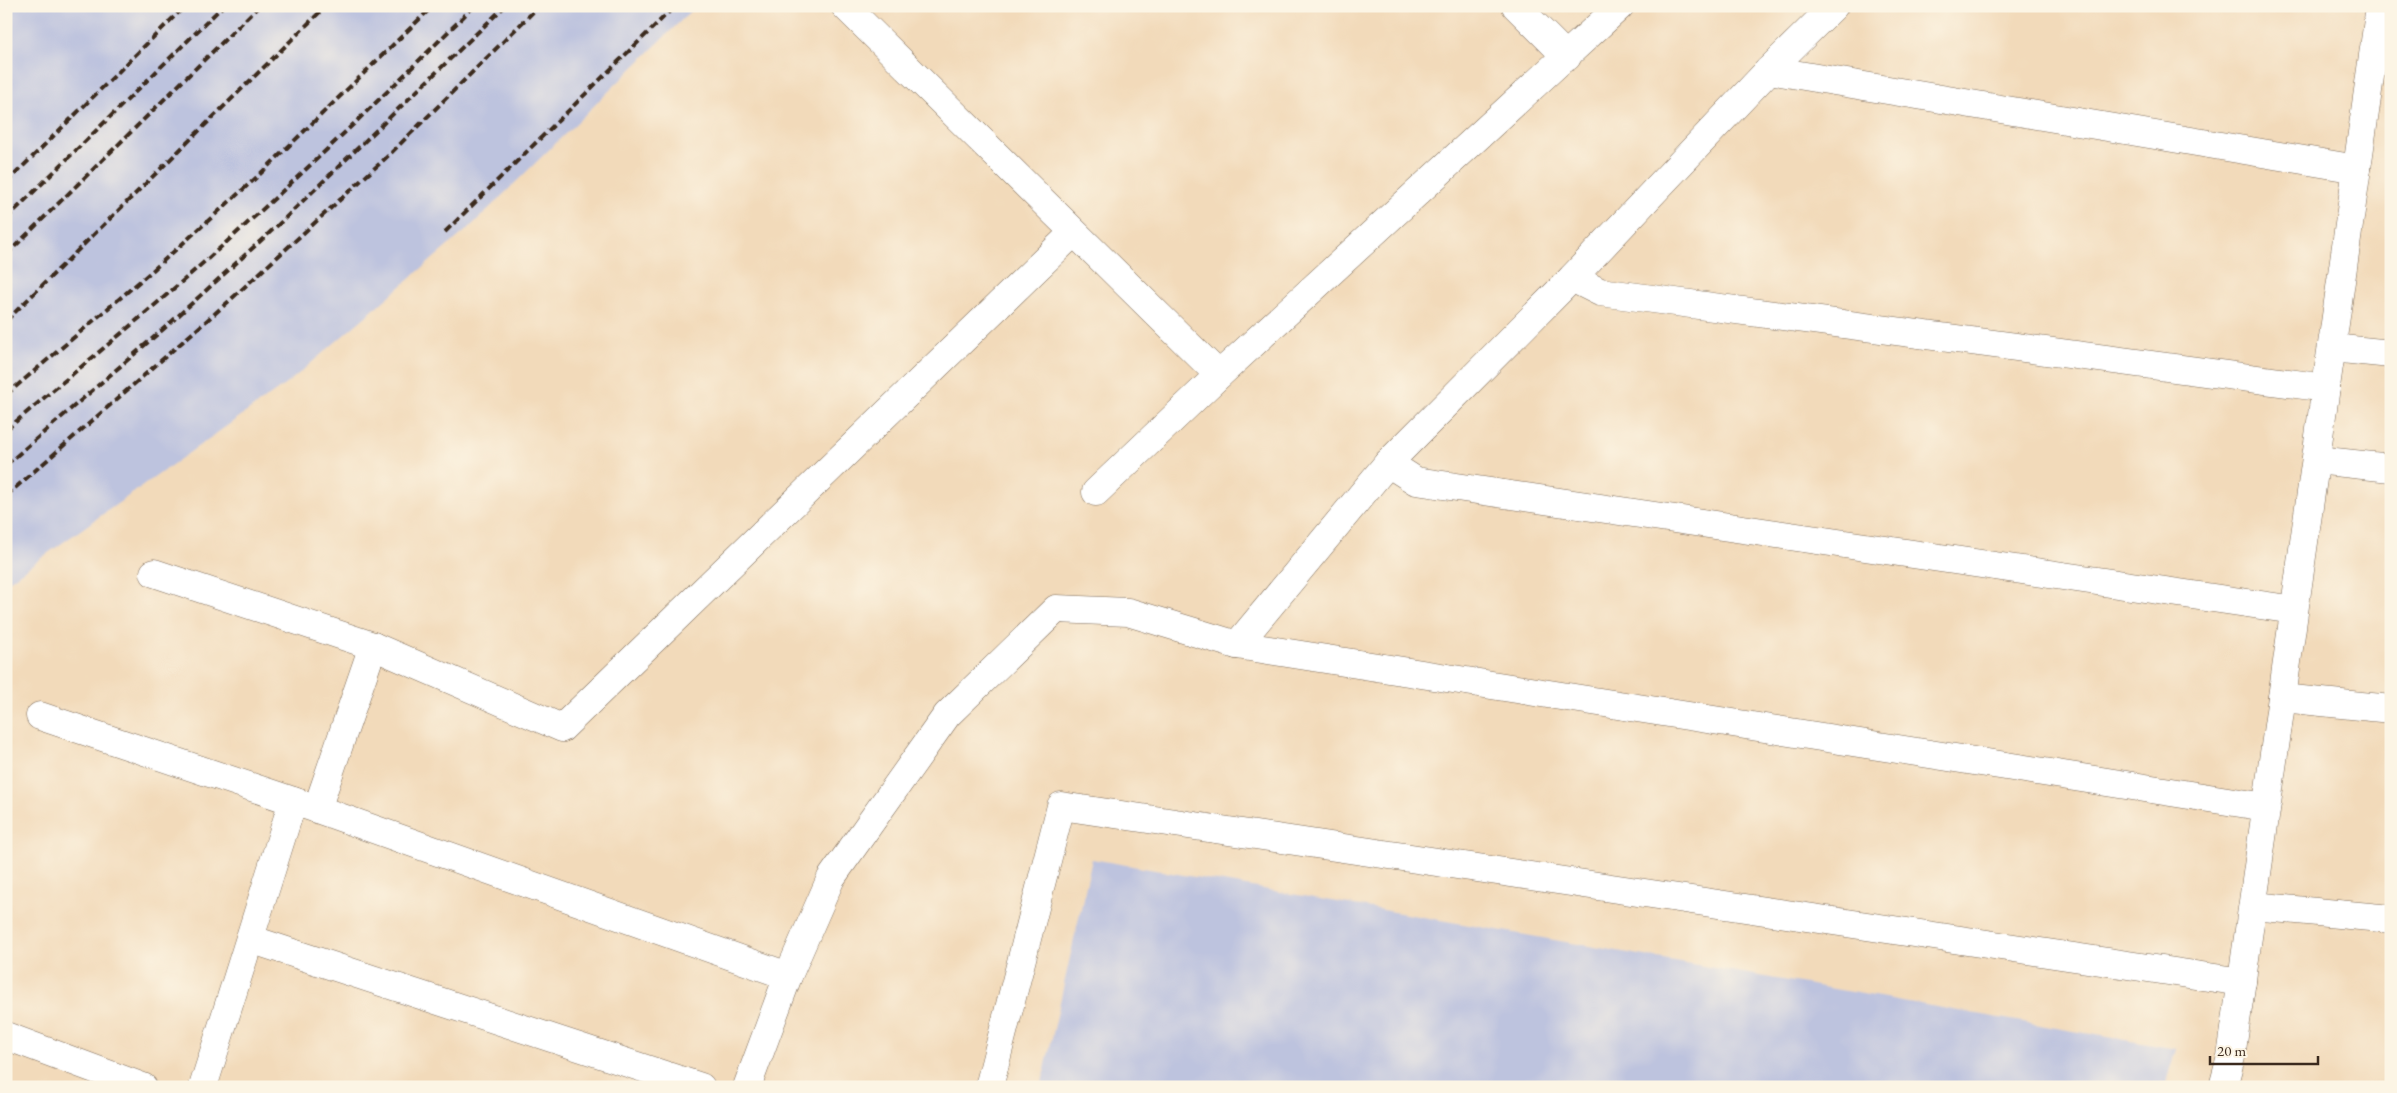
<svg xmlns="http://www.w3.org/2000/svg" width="2397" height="1093" viewBox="0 0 2397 1093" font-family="'EB Garamond',serif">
<rect width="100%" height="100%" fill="#fcf5e5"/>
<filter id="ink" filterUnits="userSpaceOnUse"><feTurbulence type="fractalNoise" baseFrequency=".02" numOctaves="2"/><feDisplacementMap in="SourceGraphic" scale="10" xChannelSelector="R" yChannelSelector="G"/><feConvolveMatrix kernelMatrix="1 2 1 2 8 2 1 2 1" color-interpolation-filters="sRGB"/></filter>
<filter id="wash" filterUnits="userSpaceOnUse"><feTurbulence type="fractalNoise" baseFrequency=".0096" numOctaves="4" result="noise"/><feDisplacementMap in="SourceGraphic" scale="20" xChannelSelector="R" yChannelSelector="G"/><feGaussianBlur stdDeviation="1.12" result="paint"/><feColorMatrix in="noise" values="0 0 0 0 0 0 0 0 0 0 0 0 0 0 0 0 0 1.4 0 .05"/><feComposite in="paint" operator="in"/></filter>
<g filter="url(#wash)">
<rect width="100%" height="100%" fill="#f2daba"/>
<!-- industrial -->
<g fill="#bdc3de">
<polygon points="6,6 696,6 469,228 290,381 6,583"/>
<polygon points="1092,859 2176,1049 2165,1087 1041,1087"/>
</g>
</g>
<g filter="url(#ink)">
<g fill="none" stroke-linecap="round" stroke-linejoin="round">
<!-- minor casing -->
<g stroke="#7b6855" stroke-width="29">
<g id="minor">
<polyline points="845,6 1219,375"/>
<polyline points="1516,6 1567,57"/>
<polyline points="1769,70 2357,169"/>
<polyline points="1572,278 1600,292 2326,388"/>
<polyline points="2332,348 2391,354"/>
<polyline points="2316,460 2391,468"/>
<polyline points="1388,463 1416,481 2294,610"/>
<polyline points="1096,492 1219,375 1620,6"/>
<polyline points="154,573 373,646 562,728 1073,233"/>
<polyline points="1237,645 1388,463 1572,278 1769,70 1834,6"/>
<polyline points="2282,698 2391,709"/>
<polyline points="40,716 317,809 788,976"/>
<polyline points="317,809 373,646"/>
<polyline points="2253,906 2391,919"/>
<polyline points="250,939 701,1087"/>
<polyline points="6,1036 143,1087"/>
<polyline points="203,1087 293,801"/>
<polyline points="747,1087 788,976 831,878 947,715 1056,609 1128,612 1237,645 2266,807"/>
<polyline points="989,1087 1061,806 2242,982"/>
<polyline points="2223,1087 2231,1057 2380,6"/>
</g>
</g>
<!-- minor -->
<use href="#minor" stroke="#fff" stroke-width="28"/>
<!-- rail -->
<g stroke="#3b2a1e" stroke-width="4" stroke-dasharray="8 4" stroke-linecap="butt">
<polyline points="6,183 185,6"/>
<polyline points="6,219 223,6"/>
<polyline points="445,232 675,6"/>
<polyline points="6,255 259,6"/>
<polyline points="6,321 326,6"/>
<polyline points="6,395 152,271 257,177 433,6"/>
<path d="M6,430C61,383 117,338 171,291C276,200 376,104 474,6"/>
<polyline points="6,465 168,325 278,225 505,6"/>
<polyline points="6,496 228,302 389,155 539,6"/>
</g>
</g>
</g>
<!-- margin -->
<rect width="2397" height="1093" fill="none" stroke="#fcf5e5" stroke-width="25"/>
<!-- scale -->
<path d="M2210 1056v8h108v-8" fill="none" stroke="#3b2a1e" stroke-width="2.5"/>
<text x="2217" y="1056" font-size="15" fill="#3b2a1e" stroke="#fcf5e5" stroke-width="4" paint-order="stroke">20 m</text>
</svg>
